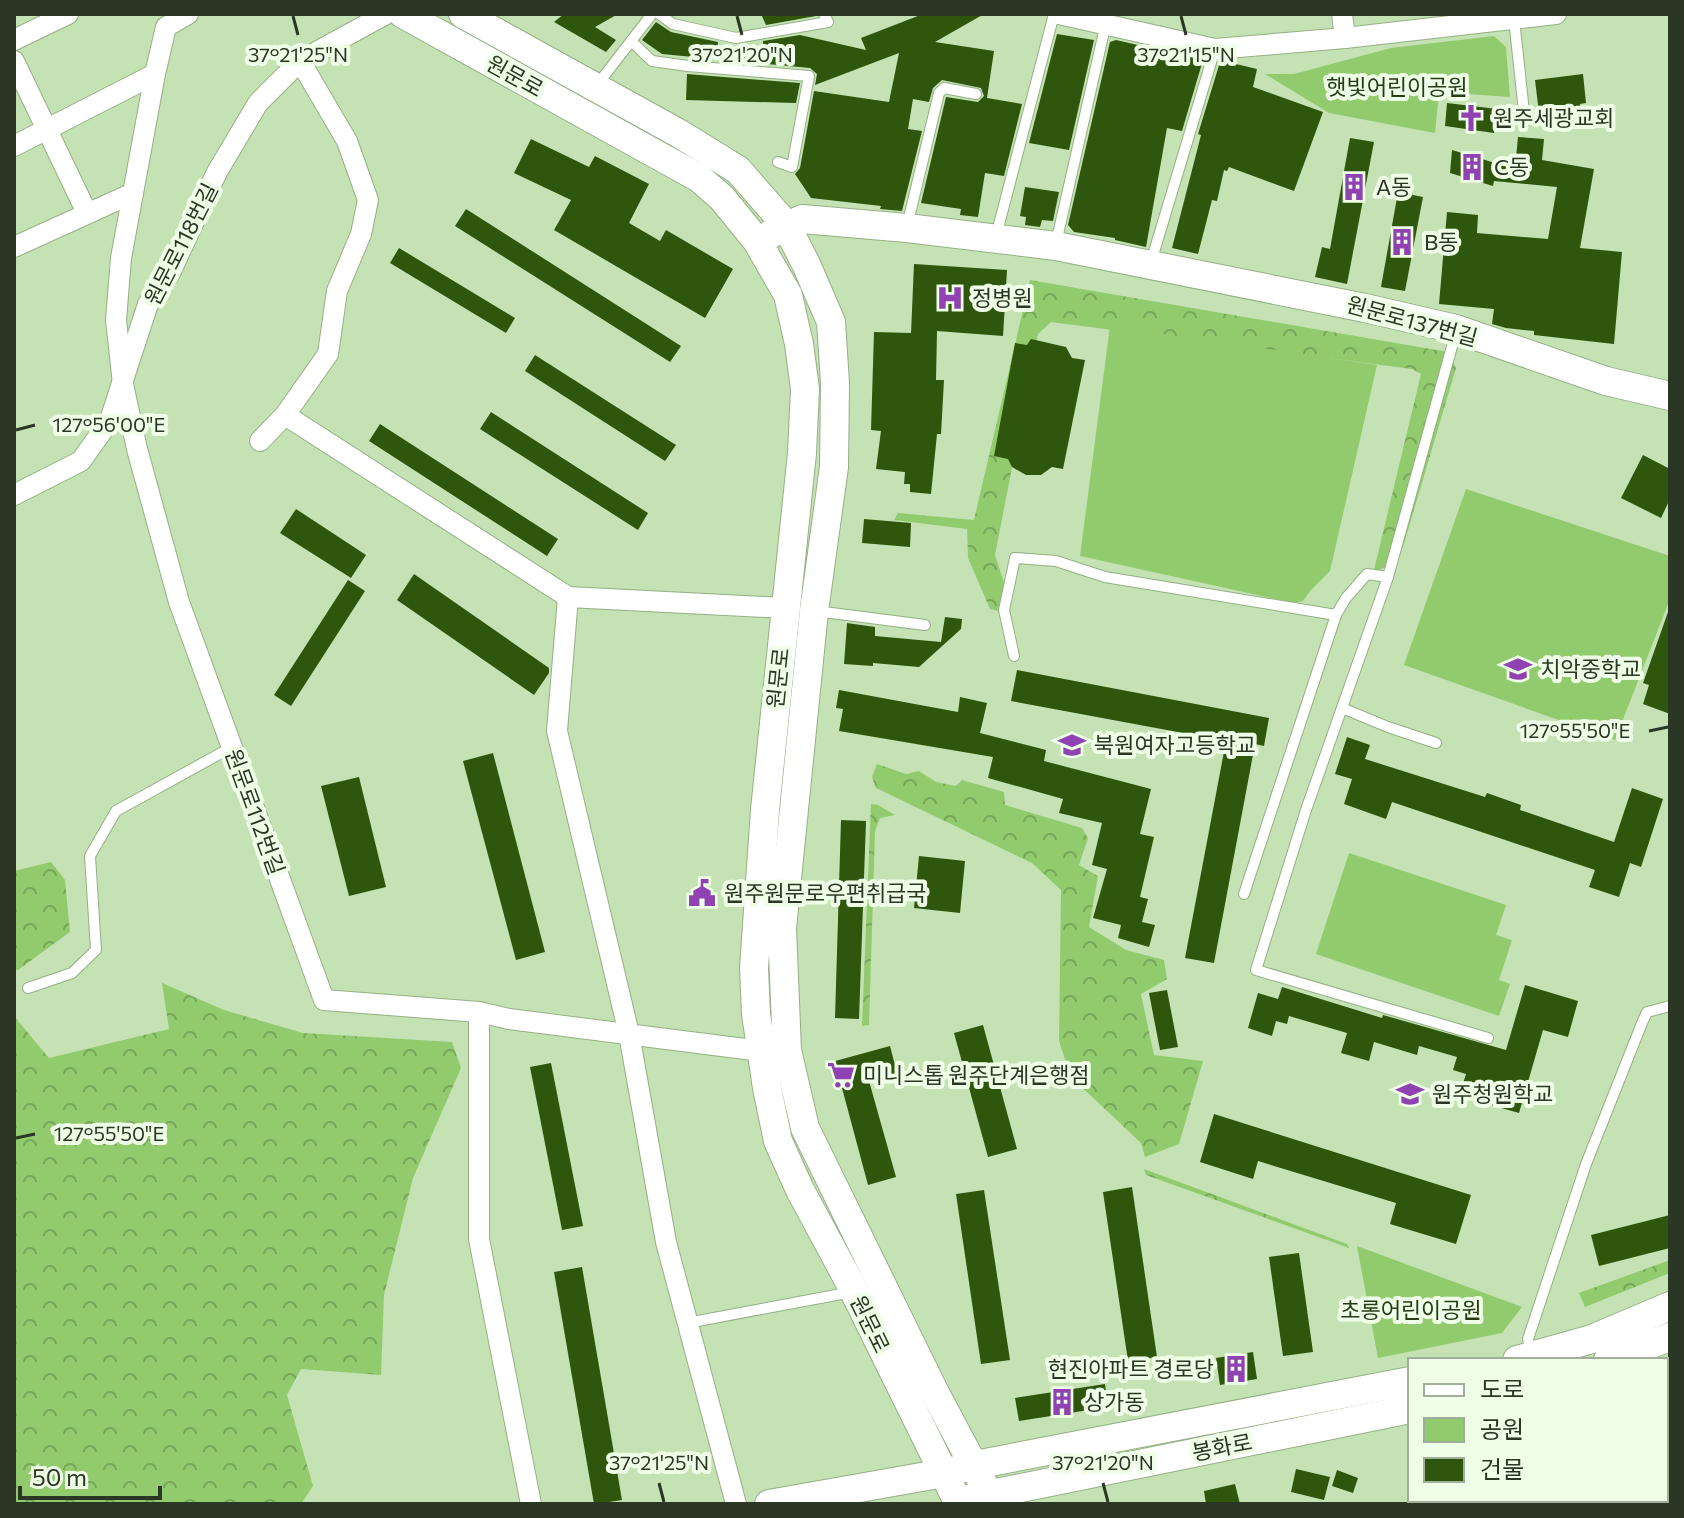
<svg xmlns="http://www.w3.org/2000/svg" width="1684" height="1518" viewBox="0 0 1684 1518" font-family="Commissioner,'Noto Sans KR',sans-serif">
<defs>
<pattern id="forest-crowns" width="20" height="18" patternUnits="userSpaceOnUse" patternTransform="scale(2)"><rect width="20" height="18" fill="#92ca6e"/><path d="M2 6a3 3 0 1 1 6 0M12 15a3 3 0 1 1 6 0" fill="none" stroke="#77a55a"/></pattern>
</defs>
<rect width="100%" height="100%" fill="#c5e2b4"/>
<!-- forest -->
<g fill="url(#forest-crowns)">
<polygon points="1030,280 1448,352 1456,368 1403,547 1393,562 1373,574 1421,374 1412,369 1051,322 1038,334 995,555 1010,601 1008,613 990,609 968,558 967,529 894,520 898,513 974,520"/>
<polygon points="877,764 906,774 919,771 936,782 956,786 962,780 1004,792 1005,805 1082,828 1088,838 1079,865 1098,876 1089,927 1126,950 1164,960 1167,979 1141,994 1154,1055 1203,1061 1179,1144 1145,1157 1141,1143 1071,1077 1059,1041 1061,890 1032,863 876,788 872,777"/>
<polygon points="871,804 878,805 895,815 880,818 875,831 869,1025 862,1026"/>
<polygon points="51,862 65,880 70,932 18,970 14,970 14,871"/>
<polygon points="162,983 224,1010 303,1033 452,1042 461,1068 413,1178 384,1295 381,1375 301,1369 287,1395 313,1486 301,1504 14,1504 14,1016 49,1058 169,1029"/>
<polygon points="1144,1169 1347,1244 1349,1248 1146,1175"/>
<polygon points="1670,1260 1670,1273 1585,1307 1579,1293"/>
</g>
<!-- park -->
<g fill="#92ca6e">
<polygon points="1494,36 1506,47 1510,97 1439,92 1435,133 1329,113 1265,74 1294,74 1391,48"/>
<polygon points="1110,326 1377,365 1330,571 1311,590 1303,601 1294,603 1080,556"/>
<polygon points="1466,489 1670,556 1670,599 1615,740 1404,665"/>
<polygon points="1349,853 1506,905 1496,935 1512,940 1499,980 1510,984 1499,1016 1316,954"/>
<polygon points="1357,1246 1522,1307 1502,1333 1378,1358"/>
</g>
<!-- building -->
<g fill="#2e560c">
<polygon points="564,14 618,14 595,27 616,40 606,52 554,22"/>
<polygon points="761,14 816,14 816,16 766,25"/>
<polygon points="923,14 984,14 935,42 994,51 987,98 1022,104 1004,176 985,173 978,217 960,215 961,209 921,203 946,97 978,102 984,96 981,88 942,80 933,88 929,102 913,99 908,129 922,131 902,211 880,209 881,206 811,198 795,174 800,168 814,91 889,102 899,53 815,85 817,74 810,68 662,54 642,40 656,22 671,32 718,42 717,52 764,56 763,41 800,35 866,50 861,38"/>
<polygon points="1057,34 1094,40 1069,150 1029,143"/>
<polygon points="1116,40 1203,60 1182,131 1167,128 1146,247 1115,240 1115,238 1074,232 1068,225 1110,42"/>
<polygon points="1223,61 1257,69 1253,87 1323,112 1294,191 1229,167 1227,171 1224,170 1217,201 1212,200 1198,254 1172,248 1201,135 1198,134 1220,62"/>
<polygon points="687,74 800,83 796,103 686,100"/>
<polygon points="1583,74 1586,103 1580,104 1581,116 1540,121 1535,80"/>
<polygon points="1447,103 1497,109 1494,133 1445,126"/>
<polygon points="1518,137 1544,139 1542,160 1594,169 1580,248 1622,252 1614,344 1534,335 1534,331 1506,328 1492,324 1494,309 1439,304 1447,212 1478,215 1477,233 1548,239 1557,187 1494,181 1493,186 1450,173 1452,150 1515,169"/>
<polygon points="1350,138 1374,142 1347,284 1315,277 1322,247 1330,249"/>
<polygon points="531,139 589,167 595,156 649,184 629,223 660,241 666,230 733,269 705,318 554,230 571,200 514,173"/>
<polygon points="1025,187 1059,192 1053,221 1042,220 1040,227 1025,225 1026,217 1020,216"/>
<polygon points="1398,192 1423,197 1405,291 1381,287"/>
<polygon points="466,209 681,346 670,362 455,226"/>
<polygon points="399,248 515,318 506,333 390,263"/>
<polygon points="914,264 1007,270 1003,336 937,331 936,380 944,380 941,434 937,434 931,494 910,492 910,484 904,484 905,472 876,469 881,431 871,430 874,332 911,333"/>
<polygon points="1031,339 1066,347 1072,358 1085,360 1063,469 1052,467 1041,475 1026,475 1012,467 1008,459 994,456 1015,343 1027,345"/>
<polygon points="535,355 676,445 665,461 525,371"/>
<polygon points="491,412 648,513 638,530 480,429"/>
<polygon points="380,424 558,539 547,556 369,441"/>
<polygon points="1643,455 1670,469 1670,499 1661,518 1621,498"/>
<polygon points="296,509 366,555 351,578 280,533"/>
<polygon points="864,519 911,523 910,547 862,543"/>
<polygon points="414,574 549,668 549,673 534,695 397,600"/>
<polygon points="348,580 365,591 291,706 274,695"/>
<polygon points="1668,612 1670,613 1670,714 1643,704 1649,685 1643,683"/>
<polygon points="945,617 962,619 961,629 919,667 873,663 873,666 844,664 847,623 875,627 875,636 941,642"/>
<polygon points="1017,670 1269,718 1264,746 1255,744 1214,963 1185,958 1226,741 1011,701"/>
<polygon points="839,690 958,712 960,697 987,703 980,733 1046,750 1044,761 1151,789 1140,834 1154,837 1140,897 1148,899 1142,922 1155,925 1149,947 1118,938 1121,925 1093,918 1107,869 1092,865 1102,823 1059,813 1063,799 988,778 993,757 839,731 843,709 836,708"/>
<polygon points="1347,737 1370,745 1365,759 1485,797 1487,793 1521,805 1520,810 1614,842 1632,788 1663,799 1641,867 1630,863 1619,897 1589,887 1595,870 1392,802 1386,819 1344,804 1352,779 1335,774"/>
<polygon points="493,753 545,952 516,960 463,761"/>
<polygon points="359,777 386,887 349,896 321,786"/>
<polygon points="841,820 866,821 859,1019 835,1018"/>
<polygon points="919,856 965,861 960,913 914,908"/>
<polygon points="1525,985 1578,1001 1568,1037 1543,1030 1519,1113 1459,1096 1466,1074 1453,1070 1457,1057 1419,1046 1417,1055 1374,1042 1369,1061 1341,1053 1347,1033 1289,1016 1287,1024 1276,1021 1272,1036 1248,1028 1258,993 1278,999 1282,987 1382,1018 1383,1015 1506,1050"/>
<polygon points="1167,990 1178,1047 1160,1050 1149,993"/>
<polygon points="983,1025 1017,1149 988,1157 954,1033"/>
<polygon points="890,1046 897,1073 869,1081 896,1177 868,1185 842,1088 836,1090 828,1063"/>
<polygon points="551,1063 583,1226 562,1230 530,1067"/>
<polygon points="1214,1114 1471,1195 1456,1244 1390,1224 1396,1203 1258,1161 1253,1179 1200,1162"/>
<polygon points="1132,1187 1157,1357 1128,1361 1103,1192"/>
<polygon points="984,1190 1010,1360 981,1364 956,1194"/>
<polygon points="1670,1215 1670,1248 1599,1266 1591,1235"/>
<polygon points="1299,1253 1313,1352 1283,1356 1269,1257"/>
<polygon points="582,1267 622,1500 596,1504 594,1504 554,1272"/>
<polygon points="1253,1352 1257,1379 1220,1385 1216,1358"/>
<polygon points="1105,1384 1108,1407 1019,1421 1015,1398"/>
<polygon points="1296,1469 1330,1477 1324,1500 1291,1492"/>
<polygon points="1337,1470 1358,1478 1353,1493 1332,1486"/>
<polygon points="1235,1484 1240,1504 1206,1504 1204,1491"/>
</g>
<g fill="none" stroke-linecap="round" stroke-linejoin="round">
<!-- lane casing -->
<g stroke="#94b084" stroke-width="12">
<g id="lane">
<polyline points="659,14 673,24 736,38 828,22 824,14"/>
<polyline points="1514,19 1525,121"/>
<polyline points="631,41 652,61 688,66 809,76 792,167 778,162"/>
<polyline points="597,85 652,14"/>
<polyline points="907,226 939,93 944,88 976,94"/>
<polyline points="996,236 1054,14"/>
<polyline points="1056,243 1106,23"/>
<polyline points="1151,262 1215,49"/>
<polyline points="1456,332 1388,577 1306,810 1256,970 1488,1038"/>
<polyline points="816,611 925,625"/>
<polyline points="1014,656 1004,610 1015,558 1056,561 1105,577 1336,615"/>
<polyline points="1342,708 1388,727 1436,743"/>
<polyline points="1244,894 1336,615 1346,598 1367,574 1388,577"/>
<polyline points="28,988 72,973 96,950 90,856 116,811 232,747"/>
<polyline points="687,1323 852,1292"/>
<polyline points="1531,1352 1528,1339 1586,1164 1642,1023 1647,1012 1670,1006"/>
</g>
</g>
<!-- street casing -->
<g stroke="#94b084" stroke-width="22">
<g id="street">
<polyline points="188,14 166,27 155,74 121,258 116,320 123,384 137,449 179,602 324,1000 479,1012 509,1019 761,1051"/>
<polyline points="1059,14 1215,49 1345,38 1556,14"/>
<polyline points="1342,14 1345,38"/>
<polyline points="14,40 68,14"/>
<polyline points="14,61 87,213"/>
<polyline points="14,146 155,74"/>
<polyline points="14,247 133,193"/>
<polyline points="285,415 568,597 786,608"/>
<polyline points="260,441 285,415 328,354 337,291 361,234 368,200 347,141 300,61"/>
<polyline points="14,495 81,461 110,420 148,304 170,273 217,172 258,103 300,61 386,14"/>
<polyline points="568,597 557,731 629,1034 666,1242 736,1504"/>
<polyline points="479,1012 479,1239 531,1504"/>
</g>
</g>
<!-- secondary casing -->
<g stroke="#94b084" stroke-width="30">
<g id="secondary">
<polyline points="403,14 699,178 722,198 757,241 788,295 799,344 805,389 802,453 765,810 754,968 756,1014 767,1088 778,1141 800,1190 849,1281 959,1504"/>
<polyline points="463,14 680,134 738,170 786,225 806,264 831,322 835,383 834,467 814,611 782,928 787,1050 805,1128 933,1389 994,1504"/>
<polyline points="771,234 802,219 907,228 1056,246 1365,308 1456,329 1606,381 1670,396"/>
<polyline points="1517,1360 1592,1339 1670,1306"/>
<polyline points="1608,1360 1670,1337"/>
<polyline points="972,1498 1410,1409"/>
<polyline points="1590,1500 1592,1504"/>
<polyline points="769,1504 944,1473 975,1465 1410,1381"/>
</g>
</g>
<!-- lane -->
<use href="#lane" stroke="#fff" stroke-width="10"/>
<!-- street -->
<use href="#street" stroke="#fff" stroke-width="20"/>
<!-- secondary -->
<use href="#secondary" stroke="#fff" stroke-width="28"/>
</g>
<!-- ticks -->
<path fill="none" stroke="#2b3725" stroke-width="3" d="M293,16L298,35M737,16L742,35M1181,16L1186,35M16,430L35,425M1649,731L1668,727M16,1138L35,1134M659,1483L664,1502M1103,1483L1108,1502"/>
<!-- icons -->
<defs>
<g id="church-bare" transform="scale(2.16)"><path d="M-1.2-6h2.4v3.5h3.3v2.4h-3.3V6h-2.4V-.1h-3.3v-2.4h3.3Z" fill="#9142b2" stroke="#effee7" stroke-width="2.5" paint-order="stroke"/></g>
<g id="building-bare" transform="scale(2.16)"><path d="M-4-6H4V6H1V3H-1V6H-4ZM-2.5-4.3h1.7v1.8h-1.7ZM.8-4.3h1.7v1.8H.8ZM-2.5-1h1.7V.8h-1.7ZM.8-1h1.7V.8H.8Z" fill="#9142b2" stroke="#effee7" stroke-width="2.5" paint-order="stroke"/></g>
<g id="hospital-bare" transform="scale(2.16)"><path d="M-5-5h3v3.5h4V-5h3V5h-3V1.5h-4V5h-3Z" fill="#9142b2" stroke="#effee7" stroke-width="2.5" paint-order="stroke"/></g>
<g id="school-bare" transform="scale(2.16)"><path d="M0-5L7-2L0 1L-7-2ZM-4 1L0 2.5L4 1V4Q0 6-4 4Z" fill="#9142b2" stroke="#effee7" stroke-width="2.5" paint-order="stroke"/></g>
<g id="civic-bare" transform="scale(2.16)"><path d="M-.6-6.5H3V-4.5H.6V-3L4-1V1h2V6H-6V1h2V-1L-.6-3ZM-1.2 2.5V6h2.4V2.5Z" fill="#9142b2" stroke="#effee7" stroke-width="2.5" paint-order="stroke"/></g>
<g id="supermarket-bare" transform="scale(2.16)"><path d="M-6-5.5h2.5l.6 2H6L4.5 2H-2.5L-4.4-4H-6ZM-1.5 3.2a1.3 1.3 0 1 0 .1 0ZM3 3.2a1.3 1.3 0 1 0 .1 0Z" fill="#9142b2" stroke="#effee7" stroke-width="2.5" paint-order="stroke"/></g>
</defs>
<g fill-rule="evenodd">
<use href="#church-bare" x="1471" y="118"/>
<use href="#building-bare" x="1472" y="167"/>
<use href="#building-bare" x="1354" y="187"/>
<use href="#building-bare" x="1402" y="242"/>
<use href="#hospital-bare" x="950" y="298"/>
<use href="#school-bare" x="1518" y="669"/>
<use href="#school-bare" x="1072" y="745"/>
<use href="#civic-bare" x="702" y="893"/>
<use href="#supermarket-bare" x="841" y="1075"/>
<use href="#school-bare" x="1410" y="1094"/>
<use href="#building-bare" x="1236" y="1369"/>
<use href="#building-bare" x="1062" y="1402"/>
</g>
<g text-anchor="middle" stroke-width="8" stroke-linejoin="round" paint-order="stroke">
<!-- street labels -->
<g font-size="22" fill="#2b3725" stroke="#effee7">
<text transform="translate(515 76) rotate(29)" y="8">원문로</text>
<text transform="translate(181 244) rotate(-63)" y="8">원문로118번길</text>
<text transform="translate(1412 321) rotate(15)" y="8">원문로137번길</text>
<text transform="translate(778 678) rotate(-84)" y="8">원문로</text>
<text transform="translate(255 812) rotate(70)" y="8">원문로112번길</text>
<text transform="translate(870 1324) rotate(64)" y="8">원문로</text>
<text transform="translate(1222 1447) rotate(-11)" y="8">봉화로</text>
</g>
<!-- park labels -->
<g font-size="22" fill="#253c16" stroke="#effee7">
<text x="1397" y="95">햇빛어린이공원</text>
<text x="1411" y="1318">초롱어린이공원</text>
</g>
<!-- poi labels -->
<g font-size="22" fill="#2b3725" stroke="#effee7" text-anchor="start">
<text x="1493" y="126">원주세광교회</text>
<text x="1494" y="175">C동</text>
<text x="1376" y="195">A동</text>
<text x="1424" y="250">B동</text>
<text x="972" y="306">정병원</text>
<text x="1540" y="677">치악중학교</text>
<text x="1094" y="753">북원여자고등학교</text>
<text x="724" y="901">원주원문로우편취급국</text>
<text x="863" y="1083">미니스톱 원주단계은행점</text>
<text x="1432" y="1102">원주청원학교</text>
<text x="1214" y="1377" text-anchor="end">현진아파트 경로당</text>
<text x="1084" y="1410">상가동</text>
</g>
</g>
<g font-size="20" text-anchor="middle" fill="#2b3725" stroke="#effee7" stroke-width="8" stroke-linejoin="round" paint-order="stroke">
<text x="298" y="62">37°21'25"N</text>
<text x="742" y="62">37°21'20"N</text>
<text x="1186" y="62">37°21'15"N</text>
<text x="109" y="432">127°56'00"E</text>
<text x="1575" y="738">127°55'50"E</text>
<text x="109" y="1141">127°55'50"E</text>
<text x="659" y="1470">37°21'25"N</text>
<text x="1103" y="1470">37°21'20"N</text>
</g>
<!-- border -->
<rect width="1684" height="1518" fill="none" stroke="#2b3725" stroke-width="32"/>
<!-- legend -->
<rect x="1408" y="1358" width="260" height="144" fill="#effee7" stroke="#a1ae99" stroke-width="2"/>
<rect x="1424" y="1384" width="40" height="12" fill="#ffffff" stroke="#a1ae99" stroke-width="2"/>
<text x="1480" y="1398" font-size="24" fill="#2b3725">도로</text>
<rect x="1424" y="1418" width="40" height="24" fill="#92ca6e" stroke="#a1ae99" stroke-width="2"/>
<text x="1480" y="1438" font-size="24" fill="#2b3725">공원</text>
<rect x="1424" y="1458" width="40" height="24" fill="#2e560c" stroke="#a1ae99" stroke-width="2"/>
<text x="1480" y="1478" font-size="24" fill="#2b3725">건물</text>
<!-- scale -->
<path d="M20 1486v12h140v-12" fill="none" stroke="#2b3725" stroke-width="4"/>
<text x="32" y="1486" font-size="24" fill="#2b3725" stroke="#effee7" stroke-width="6" paint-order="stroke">50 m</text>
</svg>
